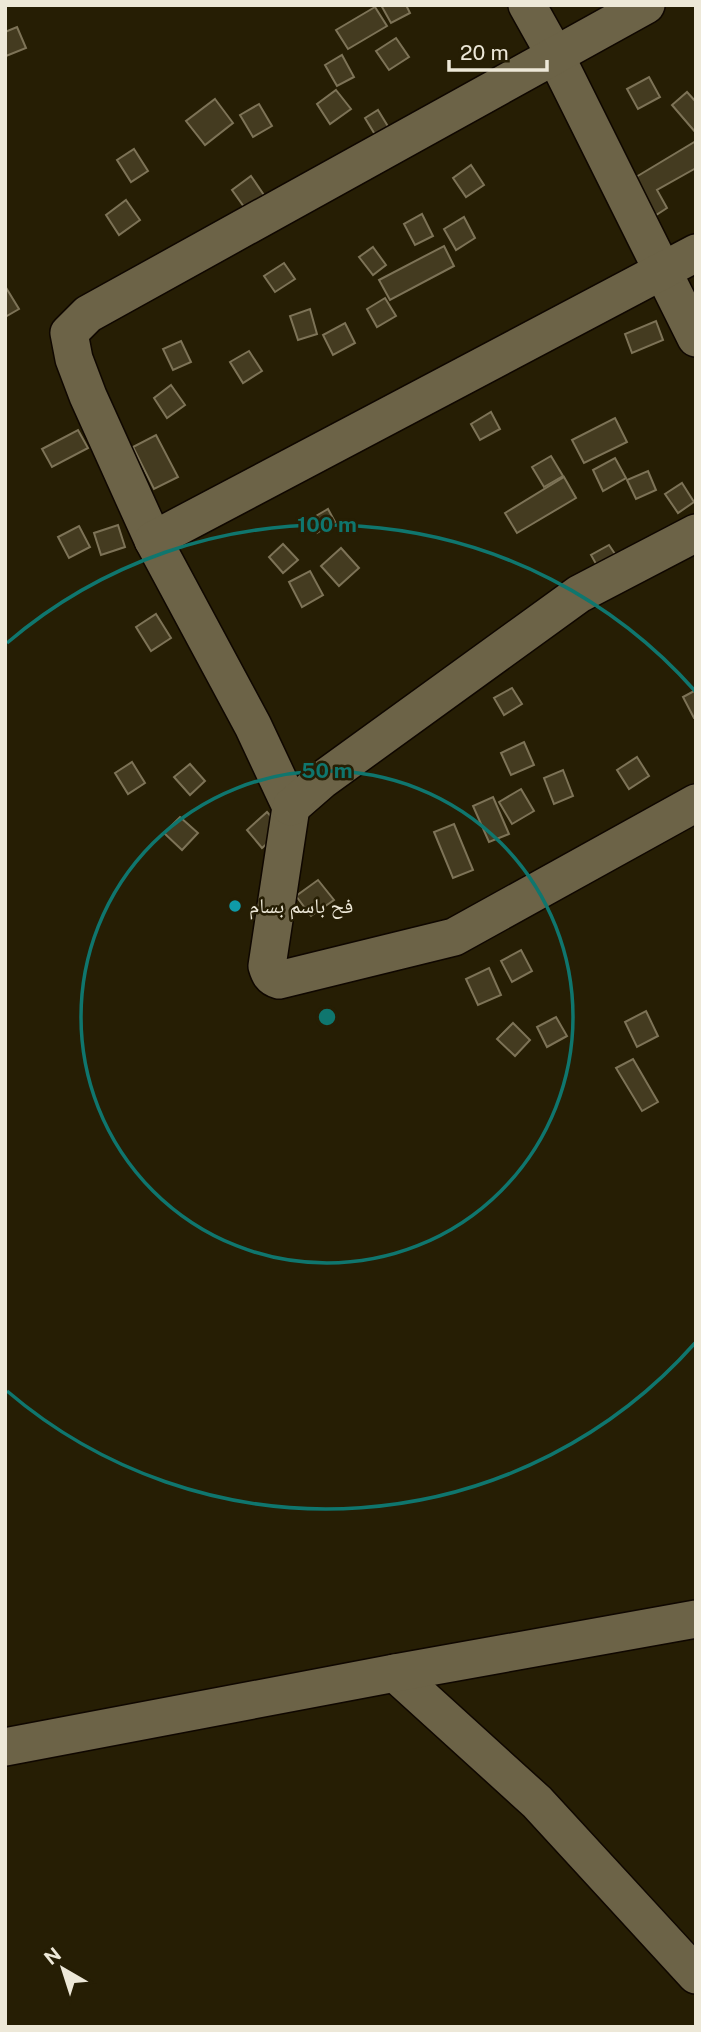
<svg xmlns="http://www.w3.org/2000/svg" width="701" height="2032" viewBox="0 0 701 2032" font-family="'Public Sans','Noto Naskh Arabic',sans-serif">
<rect width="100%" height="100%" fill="#261e04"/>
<!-- building -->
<g fill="#443b20" stroke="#7d7357" stroke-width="2">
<polygon points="381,5 406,5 410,13 391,23"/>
<polygon points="375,7 387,26 348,49 336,30"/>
<polygon points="17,27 26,48 6,56 5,32"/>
<polygon points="396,38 409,57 389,70 376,51"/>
<polygon points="342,55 354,77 337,86 325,65"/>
<polygon points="649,77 660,97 638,109 627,89"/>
<polygon points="336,90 351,109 330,124 317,104"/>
<polygon points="687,92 696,102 696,133 672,105"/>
<polygon points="215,99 233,123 205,145 186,121"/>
<polygon points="259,104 272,126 253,137 240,115"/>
<polygon points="378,110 392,133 379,141 365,118"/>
<polygon points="696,141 696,168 657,190 667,208 653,217 631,180"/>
<polygon points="134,149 148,171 131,182 117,160"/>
<polygon points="471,165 484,185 466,197 453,178"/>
<polygon points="251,176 266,198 247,211 232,190"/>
<polygon points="126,200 140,220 119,235 106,215"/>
<polygon points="422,214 433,236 415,245 404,224"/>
<polygon points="464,217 475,238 456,250 444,229"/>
<polygon points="444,246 454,266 390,300 379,280"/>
<polygon points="373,247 386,265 373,275 359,257"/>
<polygon points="284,263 295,279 275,292 264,276"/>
<polygon points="5,286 19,309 5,317"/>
<polygon points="385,298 396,316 377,327 367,309"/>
<polygon points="310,309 317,334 298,340 290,316"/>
<polygon points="656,321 663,340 632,353 625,334"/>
<polygon points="345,323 355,343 333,355 323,335"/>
<polygon points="181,341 191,362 173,370 163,349"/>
<polygon points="249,351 262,371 243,383 230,362"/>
<polygon points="171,385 185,405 167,418 154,398"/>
<polygon points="491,412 500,429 480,440 471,424"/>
<polygon points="615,418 627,442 584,463 572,440"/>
<polygon points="78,430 88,448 52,467 42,449"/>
<polygon points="156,435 178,477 154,489 133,447"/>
<polygon points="551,456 563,476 544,487 532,467"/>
<polygon points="615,458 626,478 603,491 593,470"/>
<polygon points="648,471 656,490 636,499 627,480"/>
<polygon points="564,477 576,498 517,533 505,513"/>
<polygon points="682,483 694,502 678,513 665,494"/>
<polygon points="328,509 335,522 317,533 309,520"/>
<polygon points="118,525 125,547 101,555 94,533"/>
<polygon points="79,526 90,547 69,558 58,537"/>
<polygon points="283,544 298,560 283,573 269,557"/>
<polygon points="609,545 619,560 600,571 591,555"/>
<polygon points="341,548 359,568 339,586 321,566"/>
<polygon points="310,571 323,595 302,607 289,582"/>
<polygon points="156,614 171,638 151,651 136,627"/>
<polygon points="512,688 522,704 504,715 494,698"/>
<polygon points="696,690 696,718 694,718 683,697"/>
<polygon points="524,742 534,765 511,775 501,753"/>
<polygon points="637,757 649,776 629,789 617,770"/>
<polygon points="132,762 145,783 128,794 115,773"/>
<polygon points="190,764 205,781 190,795 174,777"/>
<polygon points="563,770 573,796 554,804 544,778"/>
<polygon points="521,789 534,811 512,824 499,802"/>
<polygon points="493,797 509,834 489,842 473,806"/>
<polygon points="267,812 283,830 262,848 247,830"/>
<polygon points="180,817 198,833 182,850 164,833"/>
<polygon points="454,824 473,870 453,878 434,832"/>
<polygon points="318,880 334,900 311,916 296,896"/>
<polygon points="521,950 532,971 512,982 501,961"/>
<polygon points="489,968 501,995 478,1005 466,979"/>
<polygon points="646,1011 658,1036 637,1047 625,1022"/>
<polygon points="556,1017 567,1036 547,1047 537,1027"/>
<polygon points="513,1023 530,1040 515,1056 497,1039"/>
<polygon points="633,1059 658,1102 642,1111 616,1068"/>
</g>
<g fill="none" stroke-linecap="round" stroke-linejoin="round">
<!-- street casing -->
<g stroke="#0f0700" stroke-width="40">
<g id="street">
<polyline points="527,5 555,55 696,338"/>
<path d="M646,5L88,314L69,333L74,359L88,396L153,540L253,726L291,807L267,966C269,973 271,978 279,980L454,937L696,803"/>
<polyline points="153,540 696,253"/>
<polyline points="291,807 322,780 579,594 696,533"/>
<polyline points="395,1673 537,1802 696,1975"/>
<polyline points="5,1747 395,1673 696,1619"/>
</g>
</g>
<!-- street -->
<use href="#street" stroke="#6c6347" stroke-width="37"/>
</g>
<!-- distance rings -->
<g fill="none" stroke="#0f766e" stroke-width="3.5">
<circle cx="327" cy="1017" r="246"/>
<path d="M695 1343A492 492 0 0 1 7 1391M7 643A492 492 0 0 1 695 691"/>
</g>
<!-- markers -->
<circle fill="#0f9aa8" stroke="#261e04" stroke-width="2.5" cx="235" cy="906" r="7"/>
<g text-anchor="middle" stroke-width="5" stroke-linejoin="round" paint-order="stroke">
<!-- poi labels -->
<g font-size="21" fill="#ede8d8" stroke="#261e04" text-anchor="start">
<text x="249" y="913">فح باسم بسام</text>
</g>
</g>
<circle cx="327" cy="1017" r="10" fill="#0f766e" stroke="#261e04" stroke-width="3.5"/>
<g font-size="21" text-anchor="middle" font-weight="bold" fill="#0f766e" stroke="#261e04" stroke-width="5" stroke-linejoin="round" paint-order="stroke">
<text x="327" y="532">100 m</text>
<text x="327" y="778">50 m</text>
</g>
<!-- border -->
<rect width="701" height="2032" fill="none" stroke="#ede8d8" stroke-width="14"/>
<!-- north arrow -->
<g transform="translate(63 1969) rotate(321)" stroke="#261e04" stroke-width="5" paint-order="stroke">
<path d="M0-5L12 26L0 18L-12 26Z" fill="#ede8d8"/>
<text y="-10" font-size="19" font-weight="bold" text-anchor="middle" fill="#ede8d8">N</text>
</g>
<!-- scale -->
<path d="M449 60v10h98v-10" fill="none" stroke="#ede8d8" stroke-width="3.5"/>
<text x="460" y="60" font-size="21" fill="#ede8d8" stroke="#261e04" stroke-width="5" paint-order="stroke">20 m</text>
</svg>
